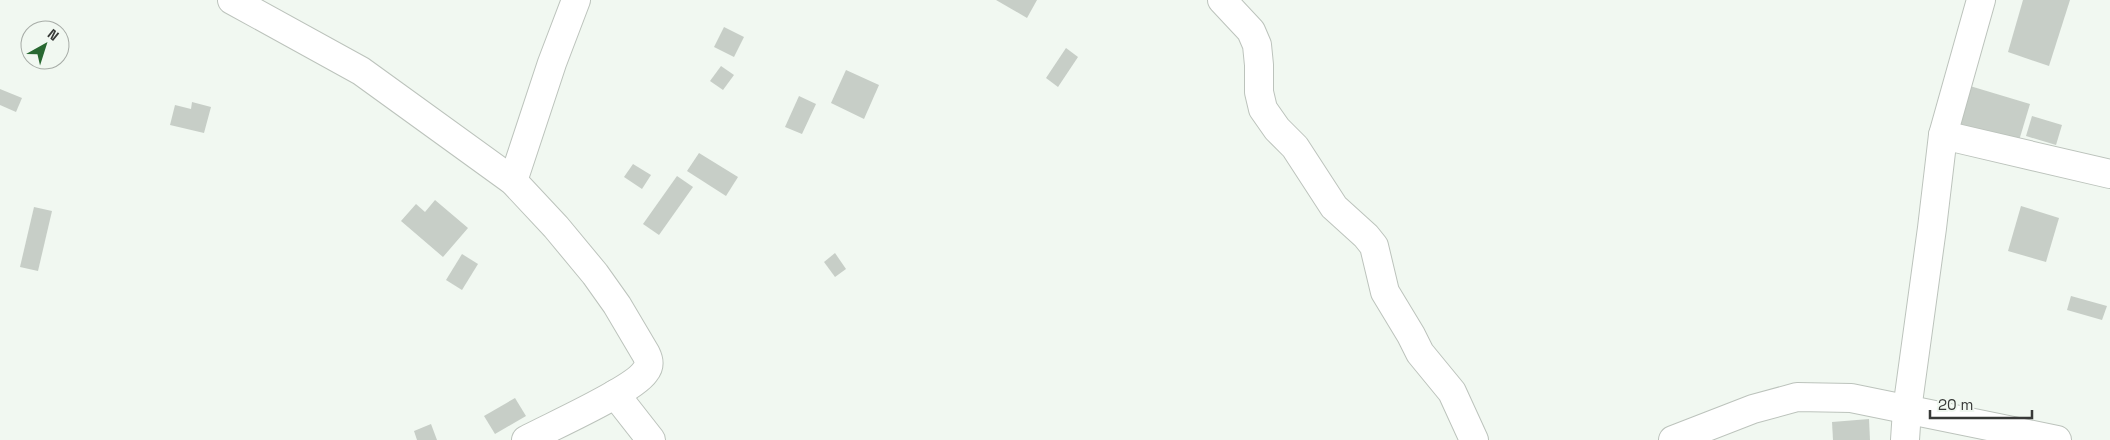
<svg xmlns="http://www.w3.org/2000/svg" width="2110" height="440" viewBox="0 0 2110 440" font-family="'Space Grotesk',sans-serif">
<rect width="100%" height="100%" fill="#f1f8f1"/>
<!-- building -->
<g fill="#c7cec7">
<polygon points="996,0 1037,0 1027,18"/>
<polygon points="2023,0 2070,0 2049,66 2008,52"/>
<polygon points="724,27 744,37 734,57 714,47"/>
<polygon points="1066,48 1078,57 1058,87 1046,78"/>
<polygon points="721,66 734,75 723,90 710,81"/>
<polygon points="846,70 879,85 864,119 831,103"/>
<polygon points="1970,86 2030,104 2018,144 1959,126"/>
<polygon points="0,89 22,98 16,112 0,105"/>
<polygon points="799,96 816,104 802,134 785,127"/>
<polygon points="192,102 211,107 204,133 170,125 175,105 191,109"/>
<polygon points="2032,116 2062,125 2056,145 2026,136"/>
<polygon points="699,153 738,177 726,196 687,171"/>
<polygon points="633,164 651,175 642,189 624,177"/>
<polygon points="677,176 693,187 659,235 643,224"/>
<polygon points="435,200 468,228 443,257 401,221 416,204 425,212"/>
<polygon points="2021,206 2059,218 2046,262 2008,251"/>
<polygon points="34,207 52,211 38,271 20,267"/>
<polygon points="835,253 846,269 835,277 824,262"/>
<polygon points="462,254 478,264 462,290 446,280"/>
<polygon points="2071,296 2107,306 2102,320 2067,310"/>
<polygon points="515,398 526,416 495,434 484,416"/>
<polygon points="1869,419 1870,440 1833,440 1832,422"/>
<polygon points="431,424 437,440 417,440 414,431"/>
</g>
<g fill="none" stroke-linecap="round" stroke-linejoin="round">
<!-- minor casing -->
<g stroke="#bcc3bc" stroke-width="30">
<g id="minor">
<path d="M232,0L361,71L513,181L556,227L595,274L617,305L646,354C649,360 650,366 645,372C632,391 550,427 526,440"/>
<polyline points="1222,0 1251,31 1257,45 1259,65 1259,92 1263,109 1277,129 1295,147 1334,207 1366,236 1374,246 1385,292 1411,335 1420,353 1452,392 1474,440"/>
<polyline points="1943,135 2110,174"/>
<polyline points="513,181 552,63 576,0"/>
<polyline points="615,394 651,440"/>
<polyline points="1673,440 1753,409 1797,397 1851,398 2057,440"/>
<polyline points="1905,440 1907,410 1932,228 1943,135 1981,0"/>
</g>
</g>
<!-- minor -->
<use href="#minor" stroke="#fff" stroke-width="28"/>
</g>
<!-- north arrow -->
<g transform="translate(45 45) rotate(39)"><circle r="24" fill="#f1f8f1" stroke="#a7aca7"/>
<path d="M0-4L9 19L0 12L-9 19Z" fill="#286831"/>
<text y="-8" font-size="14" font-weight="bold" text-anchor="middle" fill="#373937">N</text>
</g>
<!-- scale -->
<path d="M1930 410v8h102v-8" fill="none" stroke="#373937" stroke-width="2.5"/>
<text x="1938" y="410" font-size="15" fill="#373937" stroke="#f1f8f1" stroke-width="4" paint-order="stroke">20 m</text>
</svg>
